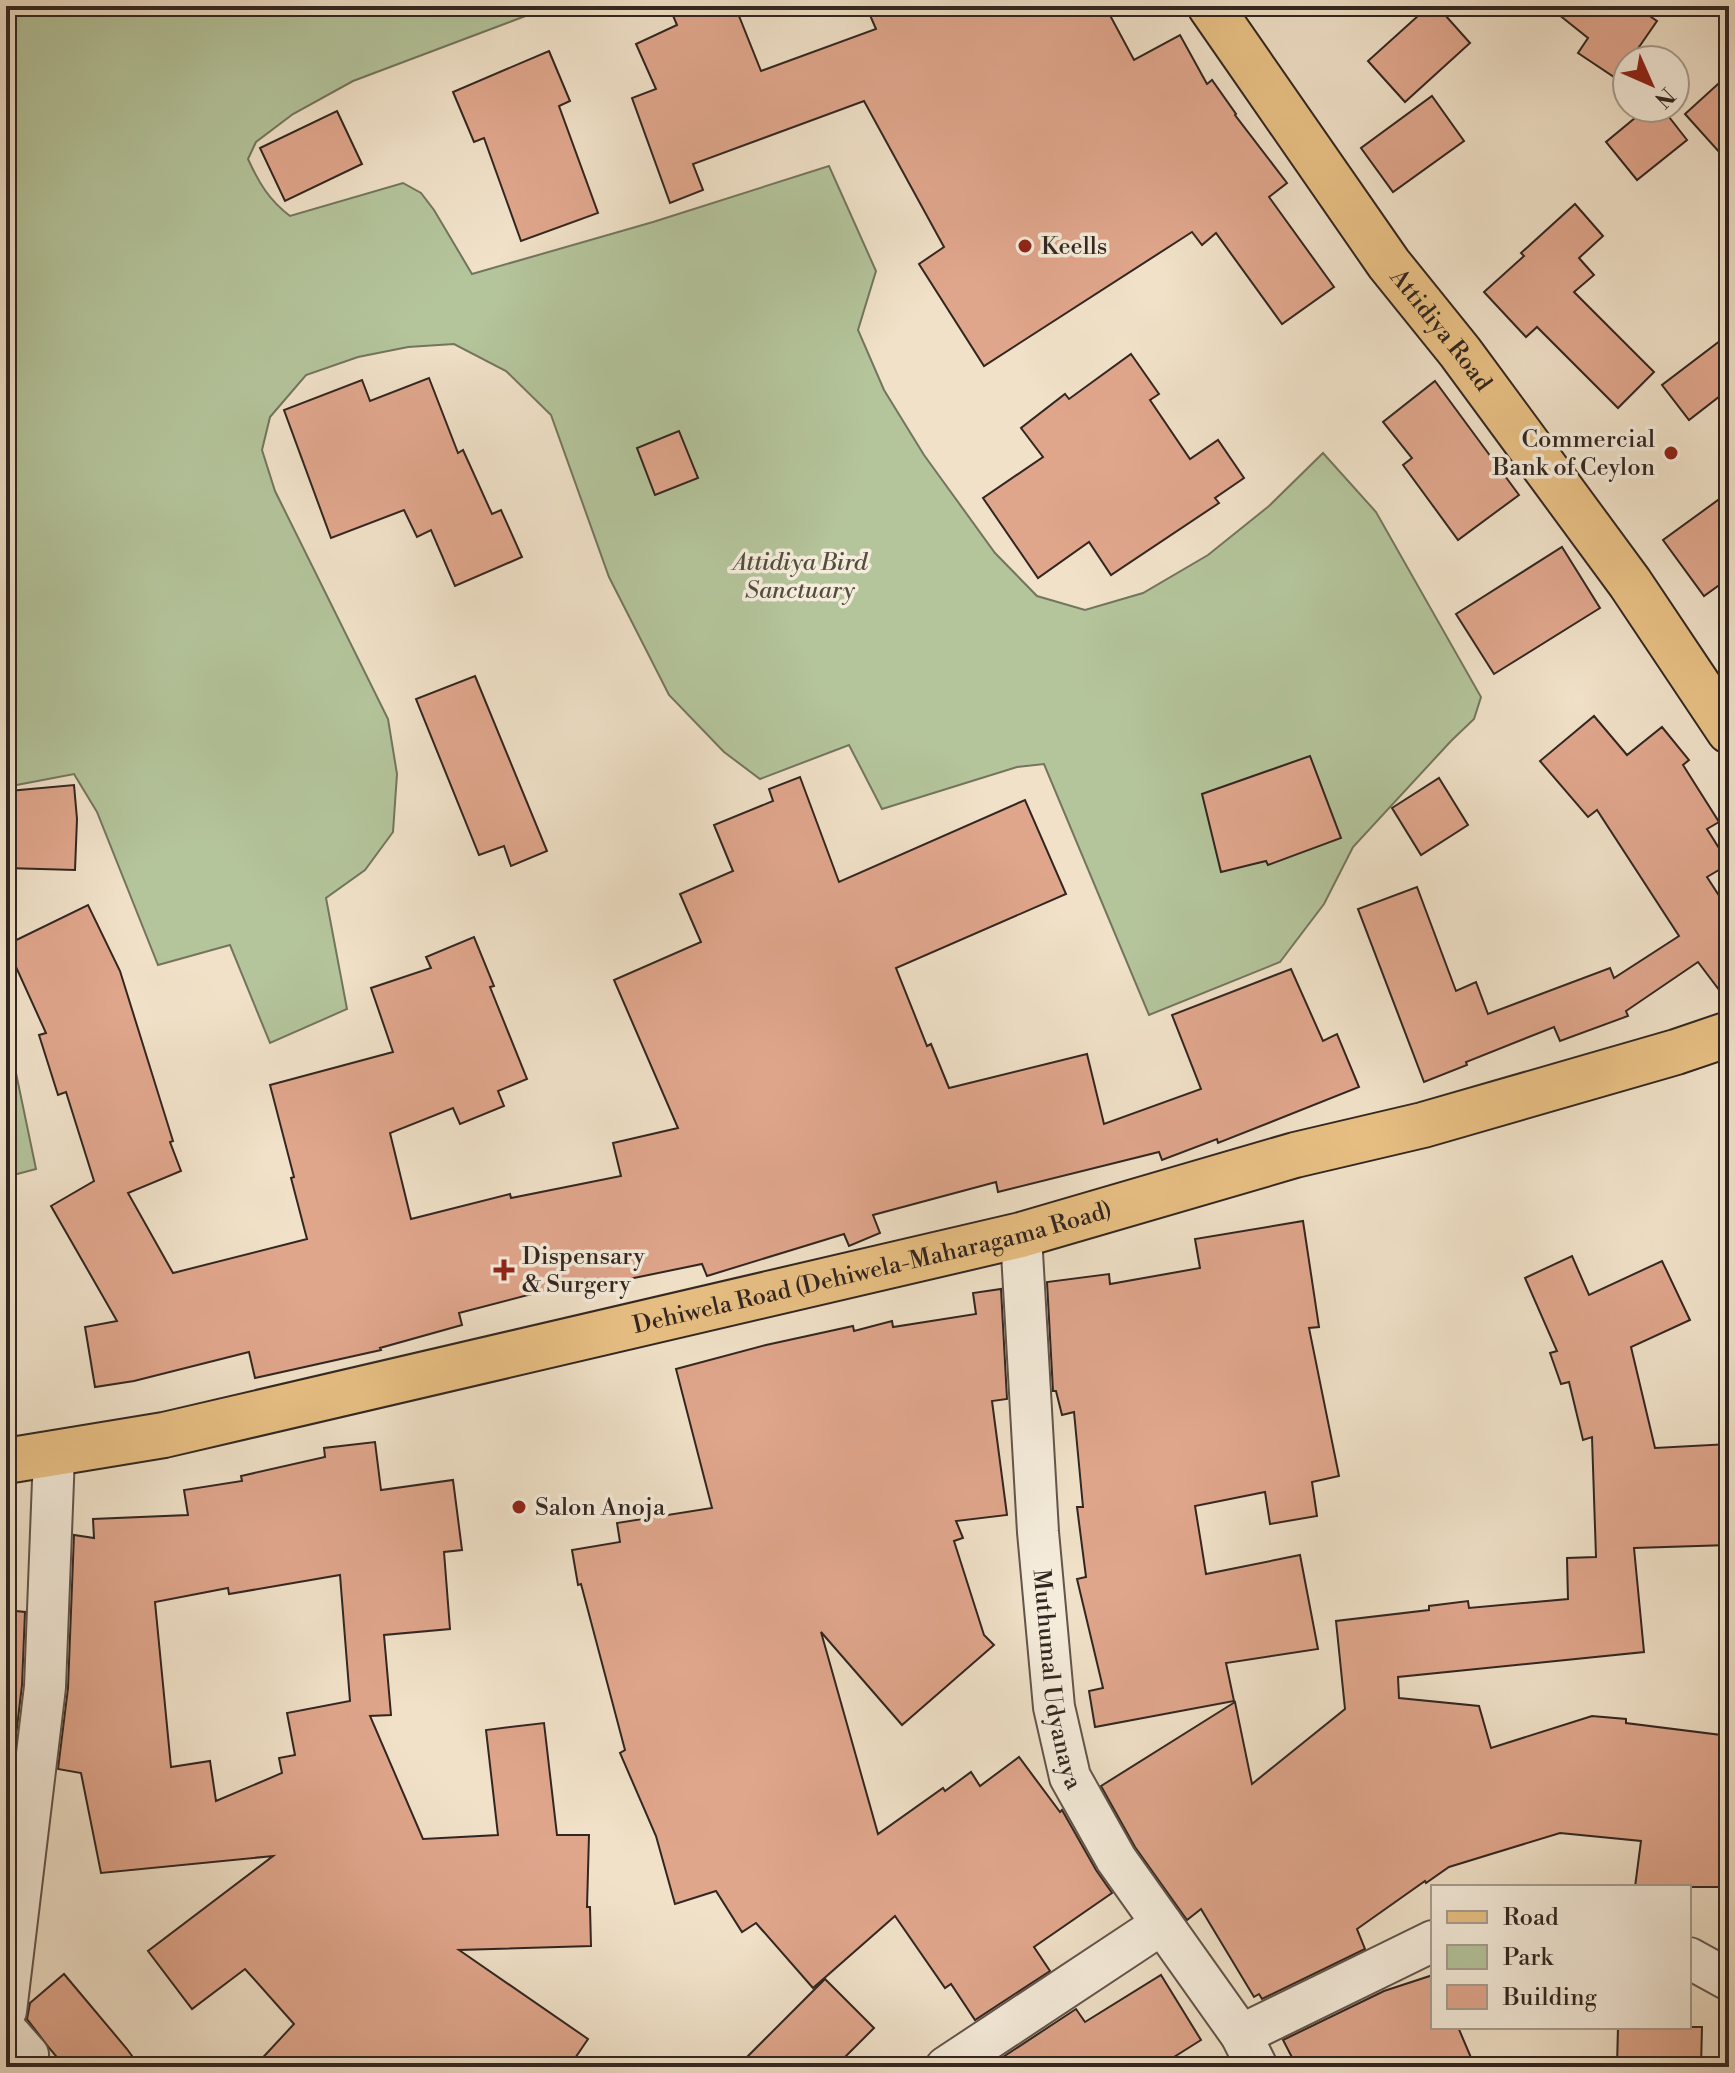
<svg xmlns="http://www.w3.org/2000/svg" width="1735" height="2073" viewBox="0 0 1735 2073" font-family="'Libre Bodoni',serif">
<rect width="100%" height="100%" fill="#f0e1c8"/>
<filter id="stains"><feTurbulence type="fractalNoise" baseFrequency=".0025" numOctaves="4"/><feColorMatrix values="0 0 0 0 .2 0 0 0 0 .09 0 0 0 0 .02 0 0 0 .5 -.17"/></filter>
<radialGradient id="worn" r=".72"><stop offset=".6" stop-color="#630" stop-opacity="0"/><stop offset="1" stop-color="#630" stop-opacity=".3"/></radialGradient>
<!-- green -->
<g fill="#b4c49b" stroke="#73755e" stroke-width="2">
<path d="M6,6H552L353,81L293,114L256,142L248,159C259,183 269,200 290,216L403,183L421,193L434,210L472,274L653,222L829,166L876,271L858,330L884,390L924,455L995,553L1037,596L1085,610L1143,593L1208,555L1269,506L1323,453L1376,512L1481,697L1474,719L1451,741L1353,847L1324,904L1280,962L1149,1015L1044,764L1017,767L882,809L849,745L760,779L724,752L669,695L609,577L551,415L506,371L454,344L408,347L358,357L306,375L270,417L262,450L275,491L388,719L397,774L393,832L365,870L326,898L347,1009L270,1043L230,945L158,965L97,812L74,774L6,787Z"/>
<polygon points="6,1025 36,1169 6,1177"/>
</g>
<!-- building -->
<g fill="#e0a68c" stroke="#322621" stroke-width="2" fill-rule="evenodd">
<polygon points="669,6 735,6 761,71 876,29 866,6 1105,6 1134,60 1180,35 1207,84 1212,80 1236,114 1235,115 1287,183 1269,197 1334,287 1282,324 1216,233 1202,245 1192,232 984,366 919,264 944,247 864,101 693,164 703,190 670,203 632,98 656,89 636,44 677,25"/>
<polygon points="1429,6 1437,6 1470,43 1405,102 1368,61"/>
<polygon points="1548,6 1635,6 1657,21 1630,60 1627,60 1617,79 1578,53 1588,38"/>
<polygon points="549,51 570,101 559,106 598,213 521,241 484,138 474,142 453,92"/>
<polygon points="1729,74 1729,163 1685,114"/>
<polygon points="1432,96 1464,141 1393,192 1361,148"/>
<polygon points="1647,108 1662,108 1687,140 1637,180 1606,142"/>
<polygon points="337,111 362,164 285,201 260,148"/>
<polygon points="1575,204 1603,236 1579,258 1594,275 1574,292 1654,372 1618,408 1537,327 1526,337 1484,292 1524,256 1521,253"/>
<polygon points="1729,334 1729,389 1689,420 1662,385"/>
<polygon points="1131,354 1159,394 1150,400 1190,459 1218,440 1244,478 1215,498 1219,503 1111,575 1089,542 1038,578 983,498 1043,457 1021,428 1065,394 1069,399"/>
<polygon points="429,378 458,453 463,450 492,514 501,510 522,557 455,586 431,530 417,537 404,510 331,538 284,410 362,380 370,401"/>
<polygon points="1435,381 1519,495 1458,540 1403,465 1412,458 1383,422"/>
<polygon points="679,431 698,478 655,495 637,448"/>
<polygon points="1729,492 1729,578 1704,596 1663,540"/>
<polygon points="1562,547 1600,608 1494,674 1456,614"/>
<polygon points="475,676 547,851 511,866 504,846 479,855 416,699"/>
<polygon points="1594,716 1627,755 1662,727 1689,760 1683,765 1719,822 1707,829 1729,864 1707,877 1729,911 1729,1003 1698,962 1626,1011 1628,1016 1560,1041 1554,1027 1466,1062 1467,1065 1424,1082 1358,909 1417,887 1456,991 1476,982 1488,1014 1610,968 1614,978 1679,936 1597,810 1588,817 1540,761"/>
<polygon points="1310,756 1341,838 1268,865 1266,861 1221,872 1202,794"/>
<polygon points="800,777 839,882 1025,800 1066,894 896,968 927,1046 931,1044 949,1088 1087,1054 1104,1124 1201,1089 1172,1015 1291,969 1323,1041 1337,1034 1359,1087 1218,1143 1217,1139 1162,1160 1159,1152 998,1192 996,1182 873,1215 880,1233 849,1246 844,1234 707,1276 702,1264 590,1287 589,1279 459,1313 462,1325 380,1348 381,1350 255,1378 249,1352 134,1381 95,1387 85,1327 117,1321 51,1206 94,1181 66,1092 58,1095 39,1035 46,1033 6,945 88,905 120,971 173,1141 170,1142 181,1171 128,1193 173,1273 307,1239 291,1178 294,1177 270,1085 393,1052 371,988 431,968 426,957 474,937 494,986 490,987 527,1079 498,1091 504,1106 460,1124 453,1108 390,1133 411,1219 510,1194 511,1198 621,1176 613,1143 678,1128 614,980 701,942 680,894 733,871 714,825 773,801 769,789"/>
<polygon points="1439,778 1468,825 1421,855 1392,808"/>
<polygon points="74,785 77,819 75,870 6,868 6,817 11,817 9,791"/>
<polygon points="1303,1221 1319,1327 1309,1328 1339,1476 1312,1482 1317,1516 1270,1524 1265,1492 1195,1506 1206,1574 1300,1555 1318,1649 1226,1663 1234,1701 1095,1727 1089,1691 1103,1688 1077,1579 1086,1577 1077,1507 1083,1507 1074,1412 1062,1415 1056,1391 1053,1391 1047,1282 1109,1274 1110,1284 1200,1268 1195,1239"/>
<polygon points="1572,1256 1589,1295 1662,1261 1690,1320 1631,1347 1655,1448 1729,1444 1729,1545 1634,1548 1644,1652 1398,1677 1399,1698 1479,1706 1491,1748 1592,1716 1626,1719 1626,1723 1729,1736 1729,1887 1635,1887 1641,1841 1560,1833 1449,1867 1426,1883 1425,1881 1357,1929 1365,1949 1262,1999 1259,1994 1254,1997 1201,1909 1187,1920 1135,1847 1101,1786 1235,1702 1252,1784 1345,1709 1336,1621 1429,1610 1429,1606 1468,1601 1469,1608 1568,1599 1567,1558 1596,1557 1592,1437 1583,1440 1569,1382 1561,1384 1550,1353 1557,1351 1525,1278"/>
<polygon points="1001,1289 1007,1399 992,1401 1007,1515 956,1521 963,1538 954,1541 984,1635 994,1645 902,1725 821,1632 878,1834 943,1788 945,1791 971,1772 980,1786 1019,1757 1060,1812 1062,1810 1096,1870 1112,1893 1034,1947 1050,1971 975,2020 951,1984 945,1988 895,1916 813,1988 756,1923 742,1932 716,1891 675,1904 656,1836 620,1753 625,1750 581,1584 578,1585 572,1550 620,1542 617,1523 712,1508 676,1369 766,1345 853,1326 854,1331 892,1321 893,1327 976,1314 973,1293"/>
<path d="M375,1442L381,1490L453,1480L462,1550L444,1552L450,1629L384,1635L391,1715L370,1716L423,1839L498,1835L486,1730L544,1723L557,1835H589L587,1907H590L591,1946L459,1950L588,2039L569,2067H254L294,2024L245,1969L192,2009L148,1951L273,1856L101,1873L81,1773L58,1769L68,1688L74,1535L94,1538L93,1519L188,1515L184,1490L242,1481L241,1476L325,1457L324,1448ZM340,1575L350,1701L287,1713L295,1755L279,1758L282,1773L216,1801L210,1761L171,1767L155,1602L228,1588L229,1594Z"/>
<polygon points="6,1610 25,1612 22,1685 13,1761 6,1760"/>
<polygon points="64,1974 127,2049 140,2067 65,2067 50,2049 27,2019 30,2003"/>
<polygon points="1161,1975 1201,2040 1158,2067 1006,2067 1000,2059 1076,2009 1085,2022"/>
<polygon points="1433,1975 1433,2027 1458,2027 1475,2067 1297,2067 1283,2040 1384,1991"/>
<polygon points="825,1979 874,2028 835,2067 737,2067"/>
<polygon points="1618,2027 1702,2027 1701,2067 1617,2067"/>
</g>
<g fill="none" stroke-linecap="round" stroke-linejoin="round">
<!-- street casing -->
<g stroke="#62554b" stroke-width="44">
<g id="street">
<path id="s1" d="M1021,1235L1038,1532L1054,1707L1070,1777L1116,1859L1241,2035L1257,2067"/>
<polyline points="1689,1958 1729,1980"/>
<polyline points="6,2011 45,1687 54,1455"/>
<polyline points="6,2030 28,2055 25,2067"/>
<polyline points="1241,2035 1433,1941"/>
<polyline points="946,2067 1162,1924"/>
</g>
</g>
<!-- primary casing -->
<g stroke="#322621" stroke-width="48">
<g id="primary">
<path id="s2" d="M1210,6L1389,264L1460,352L1630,583L1729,731"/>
<path id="s3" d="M6,1461L164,1435L1021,1235L1295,1155L1423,1125L1676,1052L1729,1034"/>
</g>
</g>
<!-- street -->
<use href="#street" stroke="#f5ecdb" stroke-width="40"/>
<!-- primary -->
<use href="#primary" stroke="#e8c084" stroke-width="44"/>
</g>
<!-- markers -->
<g fill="#8f2418" stroke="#f5ecdb" stroke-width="3">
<circle cx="1025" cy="246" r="8"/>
<circle cx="1671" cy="453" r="8"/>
<path d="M500 1258h8v8h8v8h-8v8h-8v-8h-8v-8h8z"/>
<circle cx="519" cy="1507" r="8"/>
</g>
<g text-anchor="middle" stroke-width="7" stroke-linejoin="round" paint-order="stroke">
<!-- poi labels -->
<g font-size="24" fill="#322621" stroke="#f5ecdb" text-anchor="start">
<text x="1041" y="254">Keells</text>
<text x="1655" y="447" text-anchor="end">Commercial<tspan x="1655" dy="28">Bank of Ceylon</tspan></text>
<text x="522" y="1264">Dispensary<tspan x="522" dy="28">&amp; Surgery</tspan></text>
<text x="535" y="1515">Salon Anoja</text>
</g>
<!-- street labels -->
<g font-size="24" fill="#322621" stroke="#f5ecdb">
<text dy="8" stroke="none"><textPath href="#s2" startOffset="398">Attidiya Road</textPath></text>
<text dy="8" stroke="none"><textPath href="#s3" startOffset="888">Dehiwela Road (Dehiwela-Maharagama Road)</textPath></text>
<text dy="8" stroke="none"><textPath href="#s1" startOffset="446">Muthumal Udyanaya</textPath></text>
</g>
<!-- park labels -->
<g font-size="24" font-style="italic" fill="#524e40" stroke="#f5ecdb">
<text x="800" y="570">Attidiya Bird<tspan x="800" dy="28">Sanctuary</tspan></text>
</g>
</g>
<!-- margin -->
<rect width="1735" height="2073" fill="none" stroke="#f0e1c8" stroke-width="32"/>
<rect x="8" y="8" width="1719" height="2057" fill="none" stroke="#322621" stroke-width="4"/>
<rect x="16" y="16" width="1703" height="2041" fill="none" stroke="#322621" stroke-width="2"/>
<!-- legend -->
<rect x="1431" y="1885" width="260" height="144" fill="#f5ecdb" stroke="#a79d91" stroke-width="2"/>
<rect x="1447" y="1911" width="40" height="12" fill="#e8c084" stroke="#a79d91" stroke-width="2"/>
<text x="1503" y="1925" font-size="24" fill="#322621">Road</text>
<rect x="1447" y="1945" width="40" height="24" fill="#b4c49b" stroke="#a79d91" stroke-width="2"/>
<text x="1503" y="1965" font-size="24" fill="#322621">Park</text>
<rect x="1447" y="1985" width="40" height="24" fill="#e0a68c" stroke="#a79d91" stroke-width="2"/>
<text x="1503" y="2005" font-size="24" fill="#322621">Building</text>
<!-- north arrow -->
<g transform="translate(1651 84) rotate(135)"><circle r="38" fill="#f5ecdb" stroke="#a79d91" stroke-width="2"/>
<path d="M0-6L14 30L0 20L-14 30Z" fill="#8f2418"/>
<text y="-12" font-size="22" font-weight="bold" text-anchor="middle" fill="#322621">N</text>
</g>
<rect width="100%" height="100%" filter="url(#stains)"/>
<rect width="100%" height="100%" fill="url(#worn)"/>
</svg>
